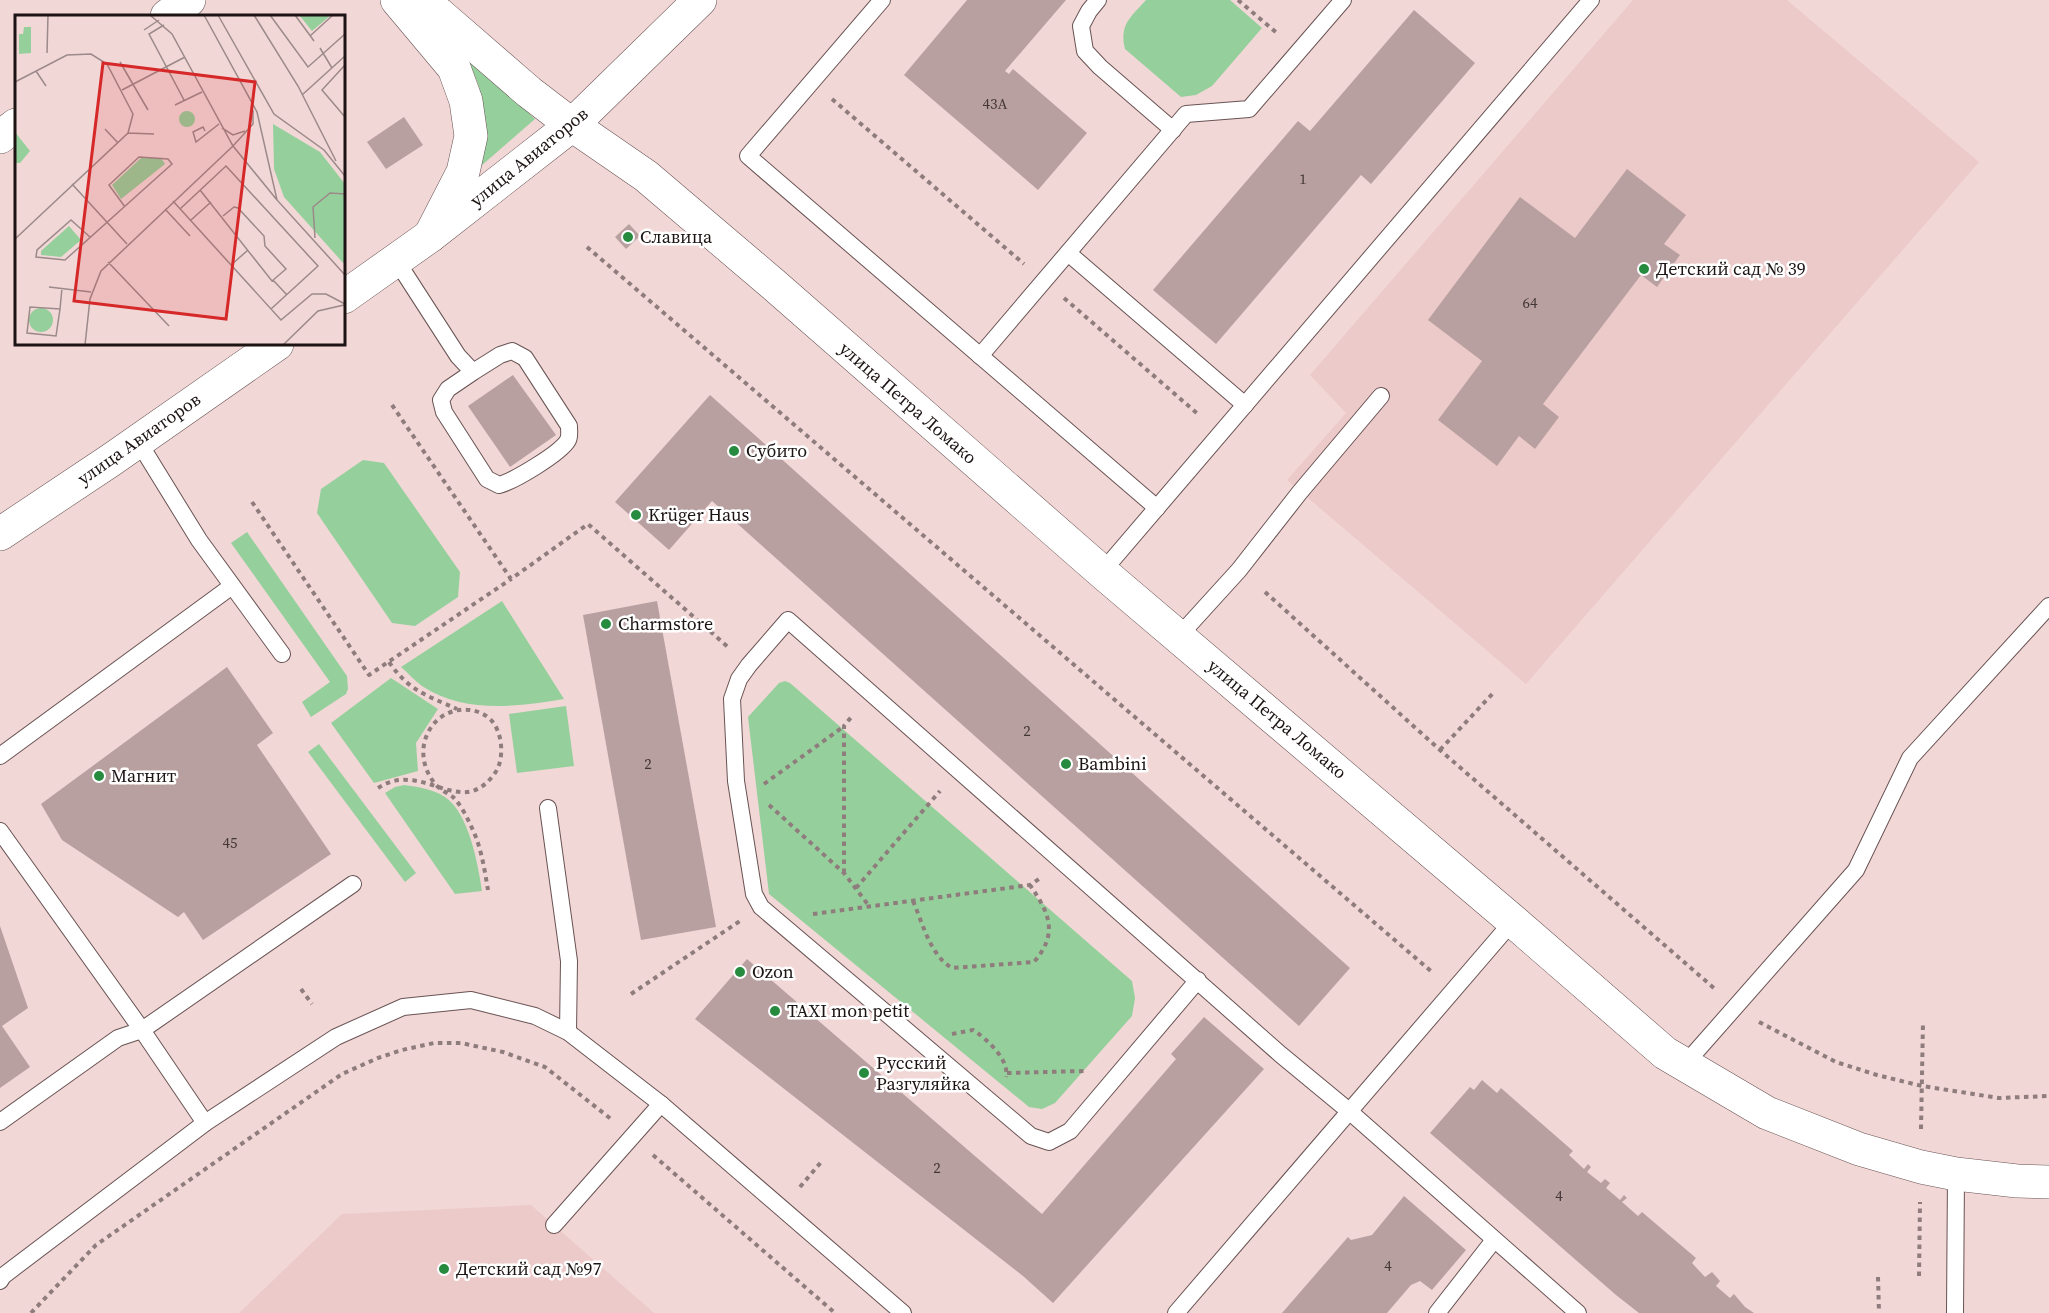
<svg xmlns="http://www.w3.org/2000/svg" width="2049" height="1313" viewBox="0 0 2049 1313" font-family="'Source Serif 4',serif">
<rect width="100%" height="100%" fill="#f2d7d7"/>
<!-- built -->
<g fill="#edcaca">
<polygon points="1633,0 1787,0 1979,162 1526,684 1287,480 1346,413 1310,375"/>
<polygon points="531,1205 654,1313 239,1313 342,1214"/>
</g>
<!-- green -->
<g fill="#95d09c">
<path d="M1146,0H1230L1262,28L1212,86L1196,95L1181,97L1125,49C1119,24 1131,17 1146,0Z"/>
<path d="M452,40L535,119L481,166C489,140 486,106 477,81C471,67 460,53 452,40Z"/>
<polygon points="363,460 384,463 460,572 458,597 415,626 392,623 317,513 321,489"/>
<polygon points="247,532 347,676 348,689 346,694 311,717 302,702 330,682 231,543"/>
<path d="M502,601L564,699C517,707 464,714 422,686C415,681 408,673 401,667Z"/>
<polygon points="391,678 438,709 416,743 418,771 374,783 331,723"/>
<polygon points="785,681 790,683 1132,981 1135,998 1132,1016 1055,1103 1042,1109 1029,1107 769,894 748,717 779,683"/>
<polygon points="566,706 574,766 517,773 509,714"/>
<polygon points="319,744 416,873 405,882 308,752"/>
<path d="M404,785C418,787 433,789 445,797C469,813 478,864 482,891L455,894L385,793L395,787Z"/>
</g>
<!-- building -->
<g fill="#b9a0a0">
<polygon points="967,0 1066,0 1005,71 1009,74 1013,69 1087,133 1038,190 904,75"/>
<polygon points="1414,10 1475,63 1371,184 1361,175 1216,344 1153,290 1298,121 1310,131"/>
<polygon points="404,117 423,145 386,169 367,142"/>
<polygon points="1627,169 1686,215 1664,244 1680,255 1657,287 1641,275 1543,404 1559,417 1535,449 1519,436 1497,466 1438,420 1482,361 1428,320 1520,197 1575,238"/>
<polygon points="629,224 640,236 626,249 615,237"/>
<polygon points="513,375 556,435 510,467 468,406"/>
<polygon points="710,395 1350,968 1299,1026 712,501 669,550 615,502"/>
<polygon points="657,601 716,927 641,940 583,615"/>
<polygon points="227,667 273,733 257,745 331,854 203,940 184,912 178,917 62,840 41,804"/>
<polygon points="0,926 28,1008 2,1026 30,1067 0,1088"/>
<polygon points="747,959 1042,1214 1176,1059 1171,1054 1204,1017 1264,1069 1053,1303 1023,1276 695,1019"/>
<polygon points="1482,1080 1497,1093 1501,1088 1573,1151 1569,1155 1584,1169 1588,1164 1591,1167 1587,1172 1601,1183 1605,1179 1610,1183 1606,1188 1620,1200 1624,1195 1627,1198 1622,1202 1638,1216 1642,1212 1696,1258 1692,1263 1705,1277 1712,1272 1720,1281 1716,1286 1730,1298 1734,1294 1745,1307 1754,1313 1639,1313 1616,1295 1430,1133 1470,1087 1474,1090"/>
<polygon points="1404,1196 1466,1250 1432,1290 1420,1281 1411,1285 1387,1313 1282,1313 1348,1237 1351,1240 1372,1235"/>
</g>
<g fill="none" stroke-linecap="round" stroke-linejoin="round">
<!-- service casing -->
<g stroke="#695353" stroke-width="18">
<g id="service">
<polyline points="882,0 748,156 1157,508"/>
<polyline points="1098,0 1089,11 1081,26 1085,51 1100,67 1173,130"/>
<polyline points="1068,253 1245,405"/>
<path d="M396,260L458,356L473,372L500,355L512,351L525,358L569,426C569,431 570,436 568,440C561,453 514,481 499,485L487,479L444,412L441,400L448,389L473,372"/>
<polyline points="980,356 1186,114 1249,109 1343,0"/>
<polyline points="138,441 199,540 282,654"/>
<polyline points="1102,572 1591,0"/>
<polyline points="1179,636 1239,570 1300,492 1381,396"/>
<polyline points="0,756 232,586"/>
<polyline points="548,808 569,961 568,1032"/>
<polyline points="0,831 142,1030 205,1123"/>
<polyline points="1198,980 1070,1131 1049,1142 1031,1136 761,907 754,894 736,781 732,699 739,679 749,665 788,620 1280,1054 1349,1111 1578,1313"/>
<polyline points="1685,1064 1856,870 1910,758 2049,606"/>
<polyline points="0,1122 118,1038 142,1030 353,884"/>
<polyline points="554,1225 661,1104"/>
<polyline points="0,1281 3,1276 205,1123 336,1037 403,1007 471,1000 535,1016 568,1032 661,1104 903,1313"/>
<polyline points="1176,1313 1513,921"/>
<polyline points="1437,1313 1494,1240"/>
<polyline points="1955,1313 1956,1174"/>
</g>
</g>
<!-- minor casing -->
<g stroke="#695353" stroke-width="34">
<g id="minor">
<polyline points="572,125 646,176 773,284 1102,572 1513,921 1665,1053 1767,1113 1859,1149 1921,1167 1956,1174 2017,1181 2049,1182"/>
<polyline points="344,297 430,236 572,125 700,0"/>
<polyline points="0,534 111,460 277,344"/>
</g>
</g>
<!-- primary casing -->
<g stroke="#695353" stroke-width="34">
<g id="primary">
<polyline points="397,0 454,68 466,101 471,136 463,172 430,236"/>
<polyline points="407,0 439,14 529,92 572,125"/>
<polyline points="167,16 189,0"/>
<polyline points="0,137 16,125"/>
</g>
</g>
<!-- path -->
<g stroke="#8f7c7c" stroke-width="4" stroke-dasharray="4.5 4.5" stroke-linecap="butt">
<polyline points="1238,0 1278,34"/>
<polyline points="832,99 1024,264"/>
<polyline points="587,247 1432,972"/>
<polyline points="1064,298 1199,415"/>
<polyline points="392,405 511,579 588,524 728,647"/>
<polyline points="252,502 369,675 511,579"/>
<polyline points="1265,592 1440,750 1715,989"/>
<path d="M389,662C409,691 426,695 457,709"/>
<polyline points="1440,750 1495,691"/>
<polyline points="764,784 843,727"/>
<path d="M378,788C387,782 397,779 408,780C440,781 468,811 495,773C505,759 503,730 489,718C470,703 442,709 430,729C418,748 423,772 438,787C443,791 449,794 453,797C460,804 466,815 470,824C481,845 484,867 488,890"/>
<polyline points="769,805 844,873 869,906"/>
<polyline points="844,873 844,726 853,715"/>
<polyline points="856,888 940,791"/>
<path d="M913,901C923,924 930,955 952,968L1034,962C1059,933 1049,913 1030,885"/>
<polyline points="813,914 1030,885 1039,879"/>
<polyline points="301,989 312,1004"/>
<polyline points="631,994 740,921"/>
<polyline points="1759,1022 1836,1062 1877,1075 1922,1086 1999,1098 2049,1096"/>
<path d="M952,1034L973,1030C986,1038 1010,1060 1006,1077"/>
<polyline points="1007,1073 1084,1071"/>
<polyline points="1921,1129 1923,1022"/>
<polyline points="653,1155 835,1313"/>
<polyline points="800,1187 822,1161"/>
<polyline points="1919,1276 1920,1202"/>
<polyline points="1878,1277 1879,1313"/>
<polyline points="31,1313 96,1245 342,1074 378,1058 402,1050 434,1043 461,1043 503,1052 545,1067 611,1119"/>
</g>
<!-- service -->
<use href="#service" stroke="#fff" stroke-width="16"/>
<!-- minor -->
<use href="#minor" stroke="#fff" stroke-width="33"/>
<!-- primary -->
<use href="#primary" stroke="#fff" stroke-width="33"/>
</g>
<!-- markers -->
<g fill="#268a3f" stroke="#fff" stroke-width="2">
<circle cx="628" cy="237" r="6"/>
<circle cx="1644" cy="269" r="6"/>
<circle cx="734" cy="451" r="6"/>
<circle cx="636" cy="515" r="6"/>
<circle cx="606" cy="624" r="6"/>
<circle cx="1066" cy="764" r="6"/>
<circle cx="99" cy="776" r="6"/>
<circle cx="740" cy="972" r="6"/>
<circle cx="775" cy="1011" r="6"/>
<circle cx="864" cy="1073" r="6"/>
<circle cx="444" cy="1269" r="6"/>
</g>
<g text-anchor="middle" stroke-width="5" stroke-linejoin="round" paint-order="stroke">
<!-- number labels -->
<g font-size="15" fill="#433636">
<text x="995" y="109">43А</text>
<text x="1303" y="184">1</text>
<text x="1530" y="308">64</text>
<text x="1027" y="736">2</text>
<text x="648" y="769">2</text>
<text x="230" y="848">45</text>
<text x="937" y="1173">2</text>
<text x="1559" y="1201">4</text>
<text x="1388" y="1271">4</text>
</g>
<!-- street labels -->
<g font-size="18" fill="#1c1313" stroke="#fff">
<text transform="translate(529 157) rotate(-39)" y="6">улица Авиаторов</text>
<text transform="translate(908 403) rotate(41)" y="6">улица Петра Ломако</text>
<text transform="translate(139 439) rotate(-35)" y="6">улица Авиаторов</text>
<text transform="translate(1277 719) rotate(40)" y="6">улица Петра Ломако</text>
</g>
<!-- poi labels -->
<g font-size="18" fill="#1c1313" stroke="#fff" text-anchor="start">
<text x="640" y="243">Славица</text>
<text x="1656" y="275">Детский сад № 39</text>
<text x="746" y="457">Субито</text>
<text x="648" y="521">Krüger Haus</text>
<text x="618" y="630">Charmstore</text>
<text x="1078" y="770">Bambini</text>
<text x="111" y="782">Магнит</text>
<text x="752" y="978">Ozon</text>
<text x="787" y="1017">TAXI mon petit</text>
<text x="876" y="1069">Русский<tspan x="876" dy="21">Разгуляйка</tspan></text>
<text x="456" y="1275">Детский сад №97</text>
</g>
</g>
<!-- overview -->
<g transform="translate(15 15)">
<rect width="330" height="330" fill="#f2d7d7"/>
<path d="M316,0L297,16L285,1V0ZM9,12H16V38L4,39V19H8ZM164 104a8 8 0 1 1 16 0a8 8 0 1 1-16 0ZM258,109L305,137L330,169V250L269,182L259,154ZM0,117L15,136L5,148H0ZM126,143H146L150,149L106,184L97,170ZM54,211L66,225L46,242L26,240V236ZM14 305a12 12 0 1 1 24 0a12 12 0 1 1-24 0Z" fill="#95d09c"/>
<path fill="none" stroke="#9c8989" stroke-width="1.5" d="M135,0L157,19L218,131L262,185M189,0L242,97L262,185L330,260M203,0L259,99L309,135L330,161M239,0L283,71L321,146M255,0L293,52L330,19M280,0L299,26M149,10L134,19L169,85M129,15L144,5M295,21L318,0M305,33L317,53M32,38L33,0M105,47L133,95M330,50L307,75L330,102M21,56L31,71M0,67L52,40L76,39L92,49L118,99L113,118L0,224M107,75L170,42M287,80L330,41M160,90L187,77M207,113L218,120L230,116M90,114L103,128M190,116L188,112L178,117L181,127L204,109M113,118L139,119M218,131L238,109V95M57,169L112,229M185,175L257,266L271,254L250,231L249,221L223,193L219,192L208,201M158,186L266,305L297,279H311L330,289M150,194L175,221M165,194L211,151L303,251L256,294M176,205L196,187M75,222L56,205L22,235L21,242L50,245L157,149L153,144L124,142L94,170L110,192M300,223L298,192L315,178L330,179M93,247L154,311M216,250L233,235M258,265L272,280M34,272L76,277M45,294L41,321L12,318L15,292L45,294L47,273M70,330L75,284L86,256L218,131M268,330L303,296L329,290"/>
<path fill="#d62828" fill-opacity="0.15" stroke="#d62828" stroke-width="3" d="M88,48L240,67L211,304L59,286Z"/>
<rect width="330" height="330" fill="none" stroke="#1c1313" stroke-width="3"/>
</g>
</svg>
